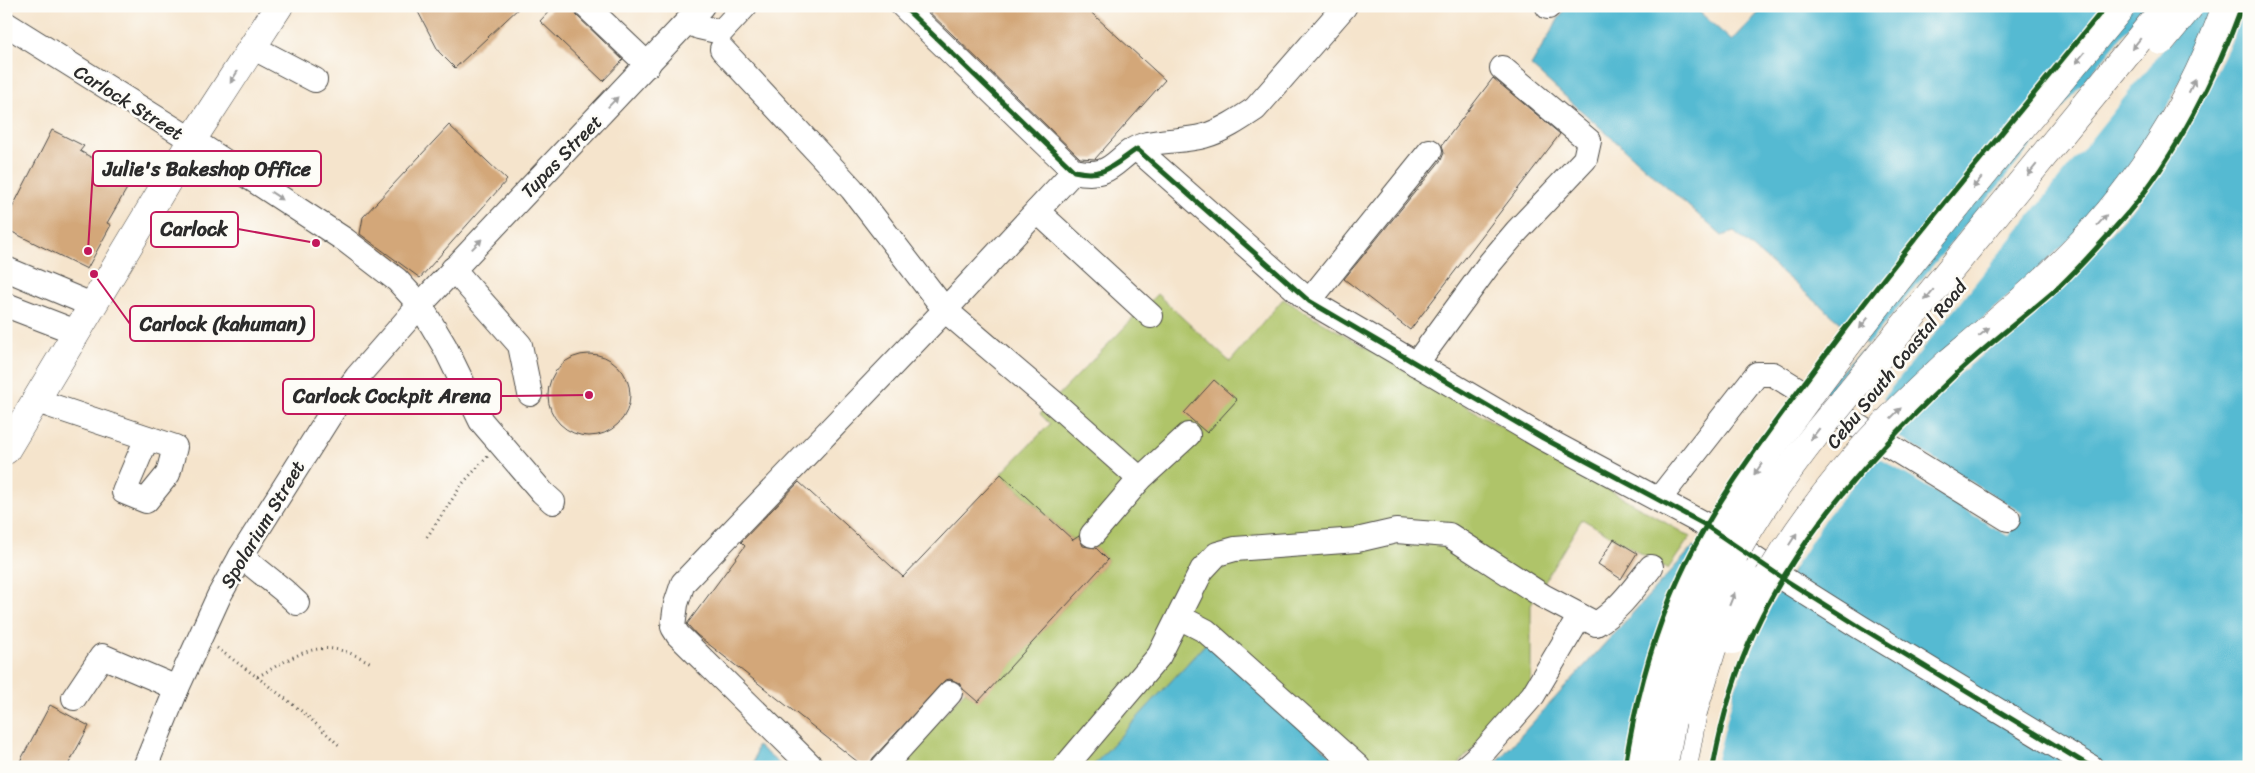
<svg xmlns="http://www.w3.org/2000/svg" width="2255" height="773" viewBox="0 0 2255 773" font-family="Sriracha,sans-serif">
<rect width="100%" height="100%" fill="#fdfcf7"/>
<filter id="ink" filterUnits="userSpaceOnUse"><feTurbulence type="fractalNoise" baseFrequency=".02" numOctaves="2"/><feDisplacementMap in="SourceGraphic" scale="10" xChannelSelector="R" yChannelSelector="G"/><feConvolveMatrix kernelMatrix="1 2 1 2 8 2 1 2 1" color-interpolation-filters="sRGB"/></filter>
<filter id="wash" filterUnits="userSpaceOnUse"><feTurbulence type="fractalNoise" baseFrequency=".0096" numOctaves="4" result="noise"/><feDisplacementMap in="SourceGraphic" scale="20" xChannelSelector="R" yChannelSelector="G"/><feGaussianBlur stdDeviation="1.12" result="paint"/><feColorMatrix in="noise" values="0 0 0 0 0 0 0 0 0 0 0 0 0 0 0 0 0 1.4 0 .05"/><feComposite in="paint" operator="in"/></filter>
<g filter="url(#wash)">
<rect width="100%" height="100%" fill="#f5e4cc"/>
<!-- green -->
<polygon fill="#afc469" stroke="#6d784a" points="1157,294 1230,362 1283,299 1690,537 1668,569 1582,519 1531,604 1531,684 1456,767 1364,767 1210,639 1092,767 896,767 965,691 978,701 1108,560 1082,535 1073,540 1001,474 1050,424 1040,414"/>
<!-- water -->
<g fill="#54bad2" stroke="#40727e">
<polygon points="1566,6 1644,6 1651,9 1694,7 1732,41 1765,6 2249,6 2249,767 1492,767 1694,546 1779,595 1794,569 1717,520 1801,414 1879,458 1896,436 1823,390 1867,345 1734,232 1722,236 1531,66"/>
<polygon points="1210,639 1343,767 1092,767"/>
<polygon points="757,745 783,767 753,767"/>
</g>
<!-- pier -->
<polygon fill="#f5e4cc" points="2147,6 2198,6 1883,398 1889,404 2073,237 2129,167 2167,109 2215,6 2244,6 2233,38 2194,115 2153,183 2129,213 2062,285 1955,378 1897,436 2022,513 2008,536 1879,458 1884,450 1828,515 1773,601 1735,688 1715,767 1652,767 1716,556 1778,592 1790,570 1730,531 1808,416 1879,454 1893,437 1826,395"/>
<g id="blocks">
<!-- building -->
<g fill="#d3a779">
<polygon points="415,6 521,6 455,68 439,52"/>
<polygon points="554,6 573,6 577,16 623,60 603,81 540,21"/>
<polygon points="923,6 1084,6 1165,80 1095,159 1080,158"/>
<polygon points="1493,78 1560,134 1410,330 1344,279 1441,160 1444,153 1442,145"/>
<polygon points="449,125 507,180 420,278 360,234 363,217"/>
<polygon points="52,130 84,146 80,151 115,171 112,175 129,185 107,223 111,225 87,269 6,229 6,220"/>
<circle cx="589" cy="395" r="41"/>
<polygon points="1214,380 1237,400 1207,433 1184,413"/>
<polygon points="1001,474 1073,540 1079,536 1083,546 1096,548 1108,560 978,702 963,689 959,683 950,679 945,680 873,758 870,764 863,766 697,635 687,624 745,546 741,542 799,482 903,577"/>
<polygon points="1614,539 1637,553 1621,579 1598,564"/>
<polygon points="50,705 89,726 67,767 17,767"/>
</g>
</g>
</g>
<g filter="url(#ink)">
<use href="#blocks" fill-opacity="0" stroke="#494743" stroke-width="1"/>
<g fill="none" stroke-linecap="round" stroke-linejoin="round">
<!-- minor casing -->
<g stroke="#494743" stroke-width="26">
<g id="minor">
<polyline points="586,6 648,65"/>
<path d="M903,6L1074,171C1117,181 1115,152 1147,144C1165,140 1185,141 1204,136C1222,131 1240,119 1255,109L1345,6"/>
<polyline points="1548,7 1549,6"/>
<polyline points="688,22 699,27 721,32 745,6"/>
<polyline points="6,24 206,149 345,240 397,280 420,305 445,347 481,421 542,492 553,502"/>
<polyline points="252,47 315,80"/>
<polyline points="722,49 852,189 945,310 1061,409 1140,479"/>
<polyline points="1137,149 1309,301 1543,438 1702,523 1787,581 1860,627 2091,767"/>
<polyline points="1037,211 1151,316"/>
<polyline points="6,269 92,305"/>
<polyline points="453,269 520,345 530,394"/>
<polyline points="1309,301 1430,151"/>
<polyline points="6,305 76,332"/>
<polyline points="1416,364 1490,263 1517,231 1585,159 1589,141 1502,68"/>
<polyline points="35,401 49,405 175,447 168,474 146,501 124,492 147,438"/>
<polyline points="1659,499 1757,374 1773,374 2008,519"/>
<polyline points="1092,535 1140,479 1188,435"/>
<polyline points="241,556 283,590 297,603"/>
<polyline points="1179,617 1206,631 1358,767"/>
<polyline points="74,698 102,656 177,688"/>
<polyline points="145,767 177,688 219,596 241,556 335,407 357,377 420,305 702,6"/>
<polyline points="812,767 678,635 673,627 676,604 683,583 945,310 1074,171"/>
<polyline points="883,767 950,693"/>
<path d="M1065,767L1159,656L1202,570L1217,554L1235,549L1357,540L1396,531L1449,535L1543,596L1596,624C1618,611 1635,587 1651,567"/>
<polyline points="1466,767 1485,750 1533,695 1580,616"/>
</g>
</g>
<!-- major casing -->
<g stroke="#494743" stroke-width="29">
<polyline id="major" points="6,450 192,140 279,6"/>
</g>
<!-- highway casing -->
<g stroke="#494743" stroke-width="29">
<g id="highway">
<path d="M1947,364C1990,328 2033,293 2072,253C2141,183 2194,98 2226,6"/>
<polyline points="1683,767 1693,712"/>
</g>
</g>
<!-- path -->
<g stroke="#494743" stroke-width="3" stroke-dasharray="1 4" stroke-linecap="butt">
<polyline points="427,537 463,483 488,456"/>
<path d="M217,648L257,677C302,652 321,635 371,663"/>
<polyline points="257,677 304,713 341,747"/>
</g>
<!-- minor -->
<use href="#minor" stroke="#fff" stroke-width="24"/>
<!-- major -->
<use href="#major" stroke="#fff" stroke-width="28"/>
<!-- highway -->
<use href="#highway" stroke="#fff" stroke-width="28"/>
<!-- highway-bridge casing -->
<g stroke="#494743" stroke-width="29" stroke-linecap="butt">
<g id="highway-bridge">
<polyline points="2161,41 2190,6"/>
<path d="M1733,640C1775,558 1828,483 1892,417C1910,398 1929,381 1947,364"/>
<polyline points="1693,712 1712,649 1744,575"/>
<path d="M1639,767C1649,699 1669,632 1697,569C1728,502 1776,441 1820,381C1915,252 2020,130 2122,6"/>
<path d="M1663,767C1672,724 1678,678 1694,638C1726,559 1767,496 1819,430L2166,6"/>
</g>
</g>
<!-- path-bridge -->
<g stroke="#494743" stroke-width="3" stroke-dasharray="1 4" stroke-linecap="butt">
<path d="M1968,364C2034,309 2099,253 2151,183C2183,139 2206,86 2231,37"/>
<polyline points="1713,767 1733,688 1743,659"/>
</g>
<!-- highway-bridge -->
<use href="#highway-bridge" stroke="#fff" stroke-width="28"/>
<!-- cycleway casing -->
<g stroke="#fdfcf7" stroke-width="8">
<g id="cycleway">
<path d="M903,6L1074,171C1105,178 1113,165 1137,149L1309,301L1543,438L1702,523L1787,581L1860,627L2091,767"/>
<path d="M1625,767C1634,709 1648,653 1670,599C1702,519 1757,446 1808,378C1902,250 2006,129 2106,6"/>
<path d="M1713,767C1718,740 1724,714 1732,689C1770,567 1861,464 1952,378C1986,345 2025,317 2060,286C2084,263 2106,238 2128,213C2175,157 2217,75 2242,6"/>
</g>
</g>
<!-- cycleway -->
<use href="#cycleway" stroke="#1b5e20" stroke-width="5"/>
</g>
<!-- one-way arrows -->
<defs><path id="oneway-solid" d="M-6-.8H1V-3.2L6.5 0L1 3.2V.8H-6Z" transform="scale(1.25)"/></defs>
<g fill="#a0a0a0">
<use href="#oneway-solid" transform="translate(2136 44) rotate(129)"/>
<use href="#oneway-solid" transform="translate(2080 58) rotate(129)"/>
<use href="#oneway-solid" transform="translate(234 77) rotate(122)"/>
<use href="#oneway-solid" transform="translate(2192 86) rotate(-64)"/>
<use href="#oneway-solid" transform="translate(613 102) rotate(-46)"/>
<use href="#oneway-solid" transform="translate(2032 170) rotate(129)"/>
<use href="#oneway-solid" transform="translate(1977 183) rotate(129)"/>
<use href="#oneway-solid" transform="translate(277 196) rotate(33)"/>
<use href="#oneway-solid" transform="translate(2102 220) rotate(-48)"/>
<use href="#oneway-solid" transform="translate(477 244) rotate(-46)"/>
<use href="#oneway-solid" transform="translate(1929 295) rotate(129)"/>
<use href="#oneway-solid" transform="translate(1864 323) rotate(128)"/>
<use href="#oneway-solid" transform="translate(1984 332) rotate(-40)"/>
<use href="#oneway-solid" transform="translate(1896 413) rotate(-45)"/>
<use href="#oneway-solid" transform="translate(1815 434) rotate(128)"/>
<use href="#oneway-solid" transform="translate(1758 469) rotate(125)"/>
<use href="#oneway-solid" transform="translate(1793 539) rotate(-57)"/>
<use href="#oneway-solid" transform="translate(1732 599) rotate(-68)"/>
</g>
</g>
<g text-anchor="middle" stroke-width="5" stroke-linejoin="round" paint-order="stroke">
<!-- street labels -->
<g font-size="19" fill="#2b2b2b" stroke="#fdfcf7">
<text transform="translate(129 102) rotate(32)" y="7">Carlock Street</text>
<text transform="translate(561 156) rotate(-46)" y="7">Tupas Street</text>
<text transform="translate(1896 364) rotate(-51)" y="7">Cebu South Coastal Road</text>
<text transform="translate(262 524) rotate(-59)" y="7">Spolarium Street</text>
</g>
</g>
<!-- callouts -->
<path fill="none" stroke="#c2185b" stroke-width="2" d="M88 251L93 169M316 243L238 229M94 274L130 324M589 395L501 396"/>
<g fill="#c2185b" stroke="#fdfcf7" stroke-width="2">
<circle cx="88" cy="251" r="5"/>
<circle cx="316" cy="243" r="5"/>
<circle cx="94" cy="274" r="5"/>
<circle cx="589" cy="395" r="5"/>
</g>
<g fill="#fdfcf7" stroke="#c2185b" stroke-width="2">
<rect x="93" y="151" width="228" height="35" rx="5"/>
<rect x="151" y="212" width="87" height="35" rx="5"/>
<rect x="130" y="306" width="184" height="35" rx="5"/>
<rect x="283" y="379" width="218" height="35" rx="5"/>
</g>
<g font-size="20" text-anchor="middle" font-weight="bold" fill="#2b2b2b">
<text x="207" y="176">Julie's Bakeshop Office</text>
<text x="194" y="236">Carlock</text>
<text x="222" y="331">Carlock (kahuman)</text>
<text x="392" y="403">Carlock Cockpit Arena</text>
</g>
<!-- margin -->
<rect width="2255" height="773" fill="none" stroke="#fdfcf7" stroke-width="25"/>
</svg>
